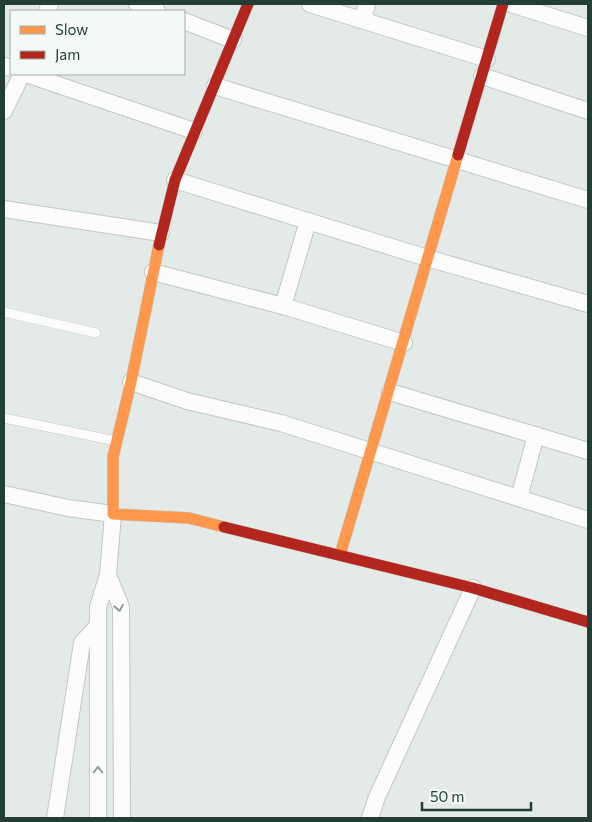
<svg xmlns="http://www.w3.org/2000/svg" width="592" height="822" viewBox="0 0 592 822" font-family="Commissioner,sans-serif">
<rect width="100%" height="100%" fill="#e4eae7"/>
<g fill="none" stroke-linecap="round" stroke-linejoin="round">
<!-- lane casing -->
<g stroke="#c1c7c4" stroke-width="10">
<g id="lane">
<polyline points="4,312 96,333"/>
<polyline points="4,418 116,441"/>
</g>
</g>
<!-- street casing -->
<g stroke="#c1c7c4" stroke-width="18">
<g id="street">
<polyline points="137,4 157,11"/>
<polyline points="310,4 487,59"/>
<polyline points="511,4 588,28"/>
<polyline points="47,11 50,4"/>
<polyline points="363,20 367,4"/>
<polyline points="184,21 233,40"/>
<polyline points="4,66 11,68"/>
<polyline points="26,74 194,131"/>
<polyline points="482,76 588,111"/>
<polyline points="215,86 588,200"/>
<polyline points="4,111 22,74"/>
<polyline points="175,180 427,258 588,304"/>
<polyline points="4,209 161,233"/>
<polyline points="153,272 283,306 404,343"/>
<polyline points="283,306 308,221"/>
<polyline points="131,382 187,401 281,423 588,520"/>
<polyline points="390,392 588,451"/>
<polyline points="4,494 68,508 113,514 108,575"/>
<polyline points="519,498 536,435"/>
<polyline points="55,818 82,643 98,625"/>
<polyline points="98,818 98,607 108,575 121,607 122,818"/>
<polyline points="370,818 377,797 473,588"/>
</g>
</g>
<!-- slow casing -->
<g stroke="#c0c7c5" stroke-width="12">
<g id="slow">
<polyline points="159,245 131,382 113,457 113,514 189,518 224,527"/>
<polyline points="340,555 458,155"/>
</g>
</g>
<!-- jam casing -->
<g stroke="#c0c7c5" stroke-width="12">
<g id="jam">
<polyline points="458,155 503,4"/>
<polyline points="159,245 175,180 248,4"/>
<polyline points="224,527 473,588 588,622"/>
</g>
</g>
<!-- lane -->
<use href="#lane" stroke="#fbfcfb" stroke-width="9"/>
<!-- street -->
<use href="#street" stroke="#fbfcfb" stroke-width="16"/>
<!-- slow -->
<use href="#slow" stroke="#ff974d" stroke-width="11"/>
<!-- jam -->
<use href="#jam" stroke="#b3261e" stroke-width="11"/>
</g>
<!-- one-way arrows -->
<defs><path id="oneway-chevron" d="M-2-3.5L2.5 0L-2 3.5" fill="none" stroke-width="1.6" stroke-linecap="round" stroke-linejoin="round" transform="scale(1.25)"/></defs>
<g stroke="#8e9d99">
<use href="#oneway-chevron" transform="translate(119 608) rotate(80)"/>
<use href="#oneway-chevron" transform="translate(98 770) rotate(-90)"/>
</g>
<!-- border -->
<rect width="592" height="822" fill="none" stroke="#223e37" stroke-width="10"/>
<!-- legend -->
<rect x="10" y="10" width="175" height="65" fill="#f3f9f6" stroke="#9faeaa"/>
<rect x="20" y="26" width="25" height="8" fill="#ff974d" stroke="#9faeaa"/>
<text x="55" y="35" font-size="15" fill="#223e37">Slow</text>
<rect x="20" y="51" width="25" height="8" fill="#b3261e" stroke="#9faeaa"/>
<text x="55" y="60" font-size="15" fill="#223e37">Jam</text>
<!-- scale -->
<path d="M422 802v8h109v-8" fill="none" stroke="#223e37" stroke-width="2.5"/>
<text x="430" y="802" font-size="15" fill="#223e37" stroke="#f3f9f6" stroke-width="4" paint-order="stroke">50 m</text>
</svg>
